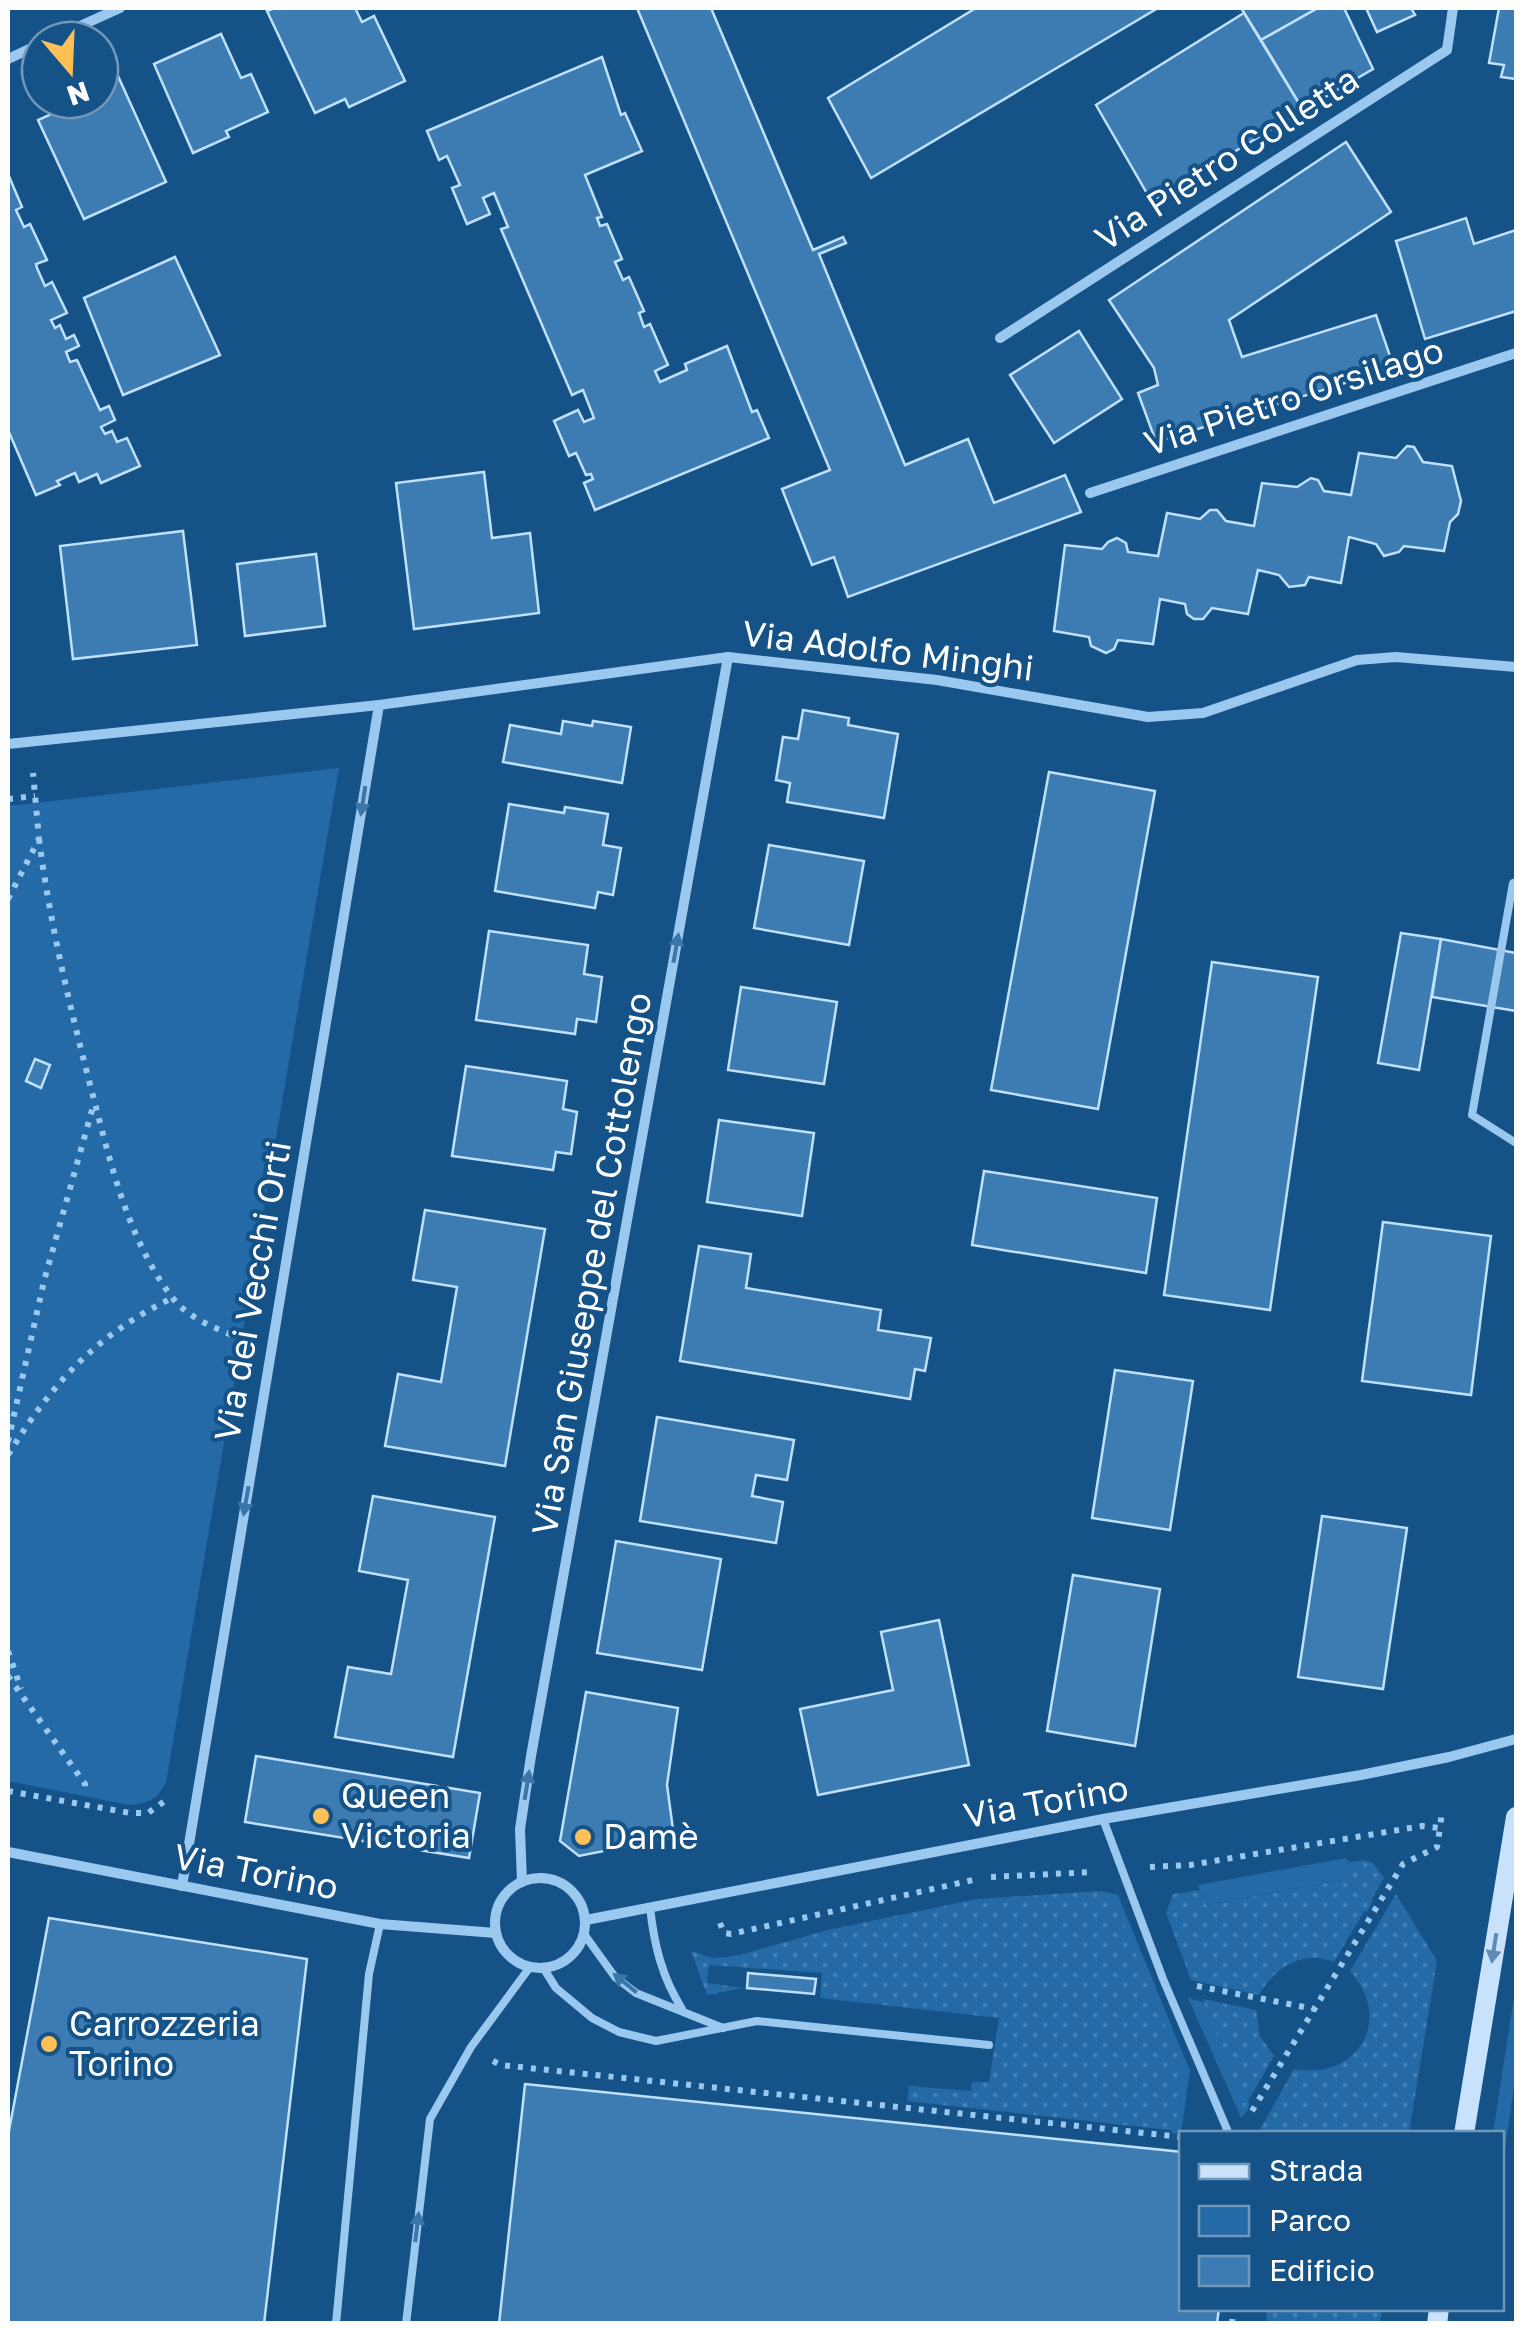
<svg xmlns="http://www.w3.org/2000/svg" width="1524" height="2331" viewBox="0 0 1524 2331" font-family="'Golos Text',sans-serif">
<defs>
<pattern id="garden-dots" width="8" height="8" patternUnits="userSpaceOnUse" patternTransform="scale(2.5)"><rect width="8" height="8" fill="#236aa6"/><path d="M2 2h.1M6 6h.1" fill="none" stroke="#4480b3" stroke-width="1.8" stroke-linecap="round"/></pattern>
</defs>
<rect width="100%" height="100%" fill="#145288"/>
<!-- green -->
<g fill="#236aa6">
<path d="M339,768L166,1783C156,1800 148,1804 128,1805L8,1781V806Z"/>
<polygon points="1346,1858 1371,1893 1373,1900 1367,1912 1359,1909 1341,1880 1205,1905 1198,1885"/>
<polygon points="1103,1891 1118,1895 1190,2071 1181,2134 1172,2133 1176,2075 1098,1896"/>
<polygon points="1516,1984 1516,2073 1502,2170 1502,2134 1493,2133"/>
<polygon points="1188,1998 1207,2003 1249,2103 1248,2110 1241,2118"/>
</g>
<!-- garden -->
<g fill="url(#garden-dots)">
<path d="M1364,1860L1373,1863L1384,1878L1334,1962C1302,1950 1275,1967 1259,1995L1191,1980L1166,1913L1173,1894L1199,1890L1206,1905L1341,1880L1349,1862Z"/>
<polygon points="1101,1891 1113,1898 1184,2071 1178,2131 907,2101 909,2086 971,2091 972,2082 989,2082 999,2018 820,1998 822,1973 709,1965 707,1983 743,1988 707,1995 691,1951 713,1958 736,1956 828,1930 977,1899"/>
<path d="M1396,1894L1437,1961L1409,2133H1258L1294,2069C1358,2081 1394,2019 1350,1971Z"/>
<polygon points="1203,1999 1256,2010 1260,2036 1274,2056 1244,2108"/>
<polygon points="1267,2309 1267,2308 1382,2309 1380,2323 1266,2323"/>
</g>
<!-- building -->
<g fill="#3d7cb2" stroke="#c0e0fb" stroke-width="2.5">
<polygon points="275,8 355,8 362,22 374,16 405,81 349,107 345,99 315,113 267,11"/>
<polygon points="637,8 711,8 813,250 843,237 846,243 819,254 905,465 968,439 994,503 1065,475 1081,512 848,597 834,557 812,565 782,489 830,470"/>
<polygon points="976,8 1158,8 871,178 828,98"/>
<polygon points="1241,8 1318,8 1261,40"/>
<polygon points="1318,8 1344,8 1373,69 1303,110 1261,40"/>
<polygon points="1366,8 1411,8 1415,15 1377,32"/>
<polygon points="1499,8 1516,8 1516,79 1501,77 1504,65 1489,63"/>
<polygon points="1244,13 1303,110 1152,202 1096,105"/>
<polygon points="221,34 241,78 251,74 268,112 226,131 229,137 193,153 154,64"/>
<polygon points="602,57 621,115 625,113 642,151 585,175 602,217 597,218 600,226 607,224 622,259 615,262 623,280 629,277 644,311 639,313 644,327 650,324 668,365 655,371 660,382 687,370 685,364 727,346 752,412 757,410 769,438 595,510 584,483 593,479 591,474 586,475 576,453 569,456 554,421 578,410 584,422 594,418 583,390 572,395 501,229 508,227 494,193 483,198 490,214 467,224 452,188 460,185 447,156 439,160 427,131"/>
<polygon points="118,76 166,182 84,219 38,120 78,102 77,100 100,100 100,84"/>
<polygon points="1346,142 1391,212 1229,320 1242,357 1376,315 1394,368 1156,442 1138,393 1158,385 1154,368 1109,300"/>
<polygon points="8,174 22,207 16,210 24,227 30,224 47,260 36,264 37,268 45,286 52,282 67,313 51,320 55,328 60,325 66,339 74,335 79,346 66,352 70,362 77,360 100,410 109,406 115,420 101,427 105,434 112,431 117,442 127,438 140,466 101,483 97,474 79,482 75,473 57,481 60,485 36,495 8,430"/>
<polygon points="1466,218 1474,244 1516,230 1516,311 1425,339 1396,241"/>
<polygon points="175,257 220,355 123,395 84,298"/>
<polygon points="1079,331 1122,399 1054,443 1010,375"/>
<polygon points="1407,446 1414,447 1423,462 1452,466 1461,501 1458,514 1450,522 1444,551 1404,546 1399,552 1384,556 1376,544 1349,537 1341,583 1309,577 1305,585 1289,587 1279,575 1258,570 1248,614 1212,608 1203,619 1194,619 1187,614 1185,604 1160,599 1153,644 1118,640 1114,649 1106,653 1091,646 1089,637 1054,631 1065,545 1102,549 1108,542 1117,538 1126,543 1128,552 1158,556 1167,513 1200,519 1210,510 1217,510 1226,521 1254,526 1262,483 1297,487 1311,478 1318,480 1324,491 1351,495 1359,453 1396,458"/>
<polygon points="484,472 492,538 530,533 539,613 414,629 396,483"/>
<polygon points="183,531 197,645 73,659 60,546"/>
<polygon points="316,554 325,626 245,636 237,564"/>
<polygon points="803,710 849,718 848,725 898,734 884,818 787,802 790,783 776,780 783,737 798,739"/>
<polygon points="563,721 592,726 593,721 631,727 622,783 503,762 510,725 561,734"/>
<polygon points="1049,772 1155,791 1098,1109 991,1090"/>
<polygon points="509,804 564,813 565,807 608,814 603,845 621,848 613,895 598,892 595,908 495,891"/>
<polygon points="769,845 864,861 849,945 754,928"/>
<polygon points="489,931 588,945 584,974 602,977 596,1022 577,1019 575,1034 476,1020"/>
<polygon points="1401,933 1441,939 1419,1070 1378,1063"/>
<polygon points="1441,939 1516,953 1516,1011 1432,997"/>
<polygon points="1212,962 1318,977 1270,1310 1164,1295"/>
<polygon points="741,987 837,1002 824,1084 728,1070"/>
<polygon points="35,1059 50,1065 41,1088 26,1081"/>
<polygon points="466,1066 567,1081 563,1109 577,1112 571,1154 556,1152 553,1170 452,1156"/>
<polygon points="719,1120 814,1133 802,1216 707,1202"/>
<polygon points="984,1171 1157,1198 1146,1273 972,1245"/>
<polygon points="425,1210 545,1229 505,1466 385,1446 398,1374 441,1382 457,1287 413,1280"/>
<polygon points="1383,1222 1491,1236 1471,1395 1362,1381"/>
<polygon points="699,1246 751,1254 746,1288 881,1310 878,1330 931,1338 925,1371 915,1369 910,1399 680,1361"/>
<polygon points="1115,1370 1193,1381 1170,1530 1092,1518"/>
<polygon points="657,1417 794,1440 787,1480 756,1475 752,1496 783,1502 776,1543 640,1521"/>
<polygon points="373,1496 495,1517 453,1757 335,1737 348,1667 391,1674 408,1580 359,1571"/>
<polygon points="1322,1516 1407,1528 1383,1689 1298,1677"/>
<polygon points="616,1541 721,1559 702,1670 597,1653"/>
<polygon points="1073,1575 1160,1589 1135,1746 1047,1731"/>
<polygon points="939,1620 969,1765 818,1795 800,1709 893,1690 881,1632"/>
<polygon points="586,1692 678,1708 667,1785 674,1837 579,1856 560,1841"/>
<polygon points="256,1756 480,1793 469,1858 245,1822"/>
<polygon points="49,1918 307,1959 264,2324 8,2324 8,2136"/>
<polygon points="748,1973 816,1979 814,1994 747,1988"/>
<polygon points="525,2084 1182,2152 1182,2308 1219,2308 1217,2324 499,2324"/>
</g>
<g fill="none" stroke-linecap="round" stroke-linejoin="round">
<!-- path -->
<g stroke="#9ac8ef" stroke-width="6" stroke-dasharray="5 8" stroke-linecap="butt">
<polyline points="8,799 35,796"/>
<path d="M39,839C50,924 70,1008 92,1092C110,1161 127,1237 171,1296C187,1318 217,1329 242,1339"/>
<polyline points="8,899 39,839 33,773"/>
<polyline points="8,1442 44,1281 94,1103"/>
<path d="M8,1455C53,1382 95,1336 172,1298"/>
<polyline points="8,1651 21,1689"/>
<polyline points="8,1676 85,1784 85,1789"/>
<polyline points="8,1791 130,1813 148,1813 165,1801"/>
<polyline points="1150,1867 1190,1865 1422,1826 1440,1828 1442,1811"/>
<polyline points="991,1877 1093,1872"/>
<polyline points="720,1923 724,1933 731,1934 973,1880"/>
<polyline points="1197,1986 1314,2009"/>
<polyline points="493,2061 501,2065 1182,2137"/>
<polyline points="1252,2111 1403,1864 1437,1847 1440,1828"/>
<polyline points="1232,2324 1233,2308"/>
</g>
<!-- service -->
<g stroke="#9ac8ef" stroke-width="8">
<polyline points="1516,882 1513,883 1472,1115 1516,1143"/>
<polyline points="1103,1819 1163,1979 1229,2134"/>
<path d="M650,1907C654,1945 662,1977 682,2009"/>
<polyline points="584,1934 615,1977 636,1993 723,2028"/>
<polyline points="544,1969 556,1988 592,2018 619,2032 656,2041 757,2021 989,2045"/>
<polyline points="336,2324 369,1974 380,1924"/>
<polyline points="406,2324 430,2119 471,2047 530,1967"/>
</g>
<!-- minor -->
<g stroke="#9ac8ef" stroke-width="10">
<polyline points="49,40 120,8"/>
<polyline points="8,59 40,44"/>
<polyline points="1000,338 1447,50 1453,8"/>
<polyline points="1090,493 1516,353"/>
<polyline points="8,744 379,705 728,657 937,680 1148,717 1203,713 1357,660 1396,657 1516,667"/>
<polyline points="8,1852 380,1924 496,1933"/>
<circle cx="540" cy="1923" r="45"/>
<polyline points="522,1882 520,1829 531,1756 728,657"/>
<polyline points="182,1886 379,705"/>
<polyline points="586,1920 1103,1819 1361,1775 1449,1757 1516,1739"/>
</g>
<!-- secondary -->
<g stroke="#c8e2fb" stroke-width="20">
<polyline points="1464,2134 1516,1817"/>
<polyline points="1437,2324 1439,2308"/>
</g>
</g>
<!-- one-way arrows -->
<defs><path id="oneway-solid" d="M-6-.8H1V-3.2L6.5 0L1 3.2V.8H-6Z" transform="scale(2.5)"/></defs>
<g fill="#3c75a7">
<use href="#oneway-solid" transform="translate(363 801) rotate(99)"/>
<use href="#oneway-solid" transform="translate(676 948) rotate(-80)"/>
<use href="#oneway-solid" transform="translate(246 1501) rotate(100)"/>
<use href="#oneway-solid" transform="translate(527 1785) rotate(-81)"/>
<use href="#oneway-solid" transform="translate(625 1983) rotate(-141)"/>
<use href="#oneway-solid" transform="translate(417 2227) rotate(-83)"/>
</g>
<use fill="#5c8cb6" href="#oneway-solid" transform="translate(1494 1948) rotate(99)"/>
<!-- markers -->
<g fill="#ffc058" stroke="#145288" stroke-width="4">
<circle cx="321" cy="1816" r="10"/>
<circle cx="583" cy="1837" r="10"/>
<circle cx="49" cy="2044" r="10"/>
</g>
<g text-anchor="middle" stroke-width="8" stroke-linejoin="round" paint-order="stroke">
<!-- street labels -->
<g font-size="35" fill="#fff" stroke="#145288">
<text transform="translate(1227 159) rotate(-33)" y="12">Via Pietro Colletta</text>
<text transform="translate(1294 397) rotate(-18)" y="12">Via Pietro Orsilago</text>
<text transform="translate(888 651) rotate(7)" y="12">Via Adolfo Minghi</text>
<text transform="translate(592 1264) rotate(-80)" y="12">Via San Giuseppe del Cottolengo</text>
<text transform="translate(253 1291) rotate(-80)" y="12">Via dei Vecchi Orti</text>
<text transform="translate(1046 1802) rotate(-10)" y="12">Via Torino</text>
<text transform="translate(256 1872) rotate(11)" y="12">Via Torino</text>
</g>
<!-- poi labels -->
<g font-size="35" fill="#fff" stroke="#145288" text-anchor="start">
<text x="341" y="1808">Queen<tspan x="341" dy="40">Victoria</tspan></text>
<text x="603" y="1849">Damè</text>
<text x="69" y="2036">Carrozzeria<tspan x="69" dy="40">Torino</tspan></text>
</g>
</g>
<!-- border -->
<rect width="1524" height="2331" fill="none" stroke="#ffffff" stroke-width="20"/>
<!-- legend -->
<rect x="1179" y="2131" width="325" height="180" fill="#145288" stroke="#7297b8" stroke-width="2.5"/>
<rect x="1199" y="2164" width="50" height="15" fill="#c8e2fb" stroke="#7297b8" stroke-width="2.5"/>
<text x="1269" y="2181" font-size="30" fill="#ffffff">Strada</text>
<rect x="1199" y="2206" width="50" height="30" fill="#236aa6" stroke="#7297b8" stroke-width="2.5"/>
<text x="1269" y="2231" font-size="30" fill="#ffffff">Parco</text>
<rect x="1199" y="2256" width="50" height="30" fill="#3d7cb2" stroke="#7297b8" stroke-width="2.5"/>
<text x="1269" y="2281" font-size="30" fill="#ffffff">Edificio</text>
<!-- north arrow -->
<g transform="translate(70 70) rotate(161)"><circle r="48" fill="#145288" stroke="#7297b8" stroke-width="2.5"/>
<path d="M0-8L18 38L0 25L-18 38Z" fill="#ffc058"/>
<text y="-15" font-size="28" font-weight="bold" text-anchor="middle" fill="#ffffff">N</text>
</g>
</svg>
